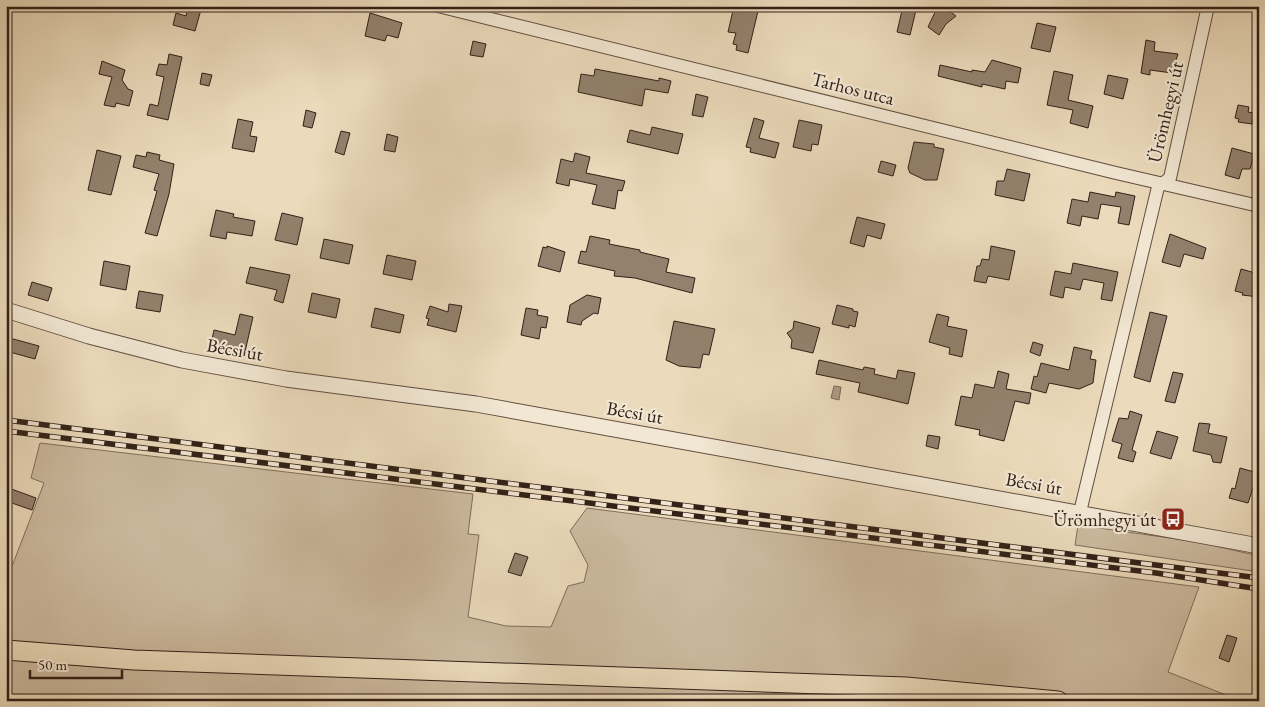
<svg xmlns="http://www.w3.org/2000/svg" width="1265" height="707" viewBox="0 0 1265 707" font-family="'EB Garamond',serif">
<rect width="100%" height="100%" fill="#ebdabb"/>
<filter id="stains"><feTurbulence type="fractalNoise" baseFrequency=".004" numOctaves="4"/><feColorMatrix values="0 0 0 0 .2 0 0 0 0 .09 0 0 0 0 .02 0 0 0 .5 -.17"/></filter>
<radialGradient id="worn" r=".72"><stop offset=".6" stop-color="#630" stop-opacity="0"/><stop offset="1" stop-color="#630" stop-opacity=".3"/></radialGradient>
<!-- green -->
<g fill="#ccba9f" stroke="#806d5c">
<polygon points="40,443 473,494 468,534 479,535 468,617 506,626 551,627 568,586 584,582 588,565 570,531 587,508 1199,587 1168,672 1241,701 6,701 6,582 44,483 31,478"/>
<polygon points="1078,525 1198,542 1259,556 1259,572 1075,545"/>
</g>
<!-- water -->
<polygon fill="#ac9b84" stroke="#7c6a59" points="834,386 841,387 839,400 831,398"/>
<!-- building -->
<g fill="#93816d" stroke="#332018">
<polygon points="188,6 202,6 195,31 173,25 176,13 186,16"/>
<polygon points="734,6 758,11 748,53 736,50 737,45 733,44 736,33 728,32"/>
<polygon points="903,6 917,6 910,35 897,32"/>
<polygon points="938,6 943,6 956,16 946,24 939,35 928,27"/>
<polygon points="370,13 402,23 398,38 387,35 385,41 365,36"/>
<polygon points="1037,23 1056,27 1050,52 1031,48"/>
<polygon points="1146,40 1155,42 1154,51 1178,54 1172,73 1150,70 1150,75 1141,73"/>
<polygon points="473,41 486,44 483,57 470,55"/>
<polygon points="169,54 182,57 168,120 147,115 150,104 158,106 164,77 156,75 159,64 167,65"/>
<polygon points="992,60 1021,68 1018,83 1006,81 1005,89 982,84 982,87 938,76 940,65 972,72 972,70 985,72"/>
<polygon points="102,61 125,70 122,80 128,89 133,91 129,106 116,103 115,107 104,105 112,77 99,74"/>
<polygon points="595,69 659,81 659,78 671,81 668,93 645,89 642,106 578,92 581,74 594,76"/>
<polygon points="1054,71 1073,75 1068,100 1093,106 1088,128 1070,123 1073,110 1047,105"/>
<polygon points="202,73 212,75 209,86 200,84"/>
<polygon points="1108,75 1128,79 1123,99 1104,94"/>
<polygon points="696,94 708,97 703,117 692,115"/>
<polygon points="1238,105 1249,107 1248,112 1254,113 1252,124 1238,122 1239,119 1235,118"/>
<polygon points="306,110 316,113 312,128 303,126"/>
<polygon points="754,118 764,121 759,138 779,143 775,158 750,152 751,148 746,147"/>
<polygon points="238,119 253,122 250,136 257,137 254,152 232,148"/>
<polygon points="799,120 822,125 818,145 812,144 811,151 793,147"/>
<polygon points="652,127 683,134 678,154 627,142 630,130 650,135"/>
<polygon points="341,131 350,133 344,155 335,152"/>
<polygon points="387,134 398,137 395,152 384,150"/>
<polygon points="914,142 934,144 934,147 944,149 937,180 925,180 910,173 908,168"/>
<polygon points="1232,148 1254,154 1250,169 1242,169 1239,179 1225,175"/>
<polygon points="97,150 121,156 111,195 88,190"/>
<polygon points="147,152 160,155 159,160 174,164 169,194 157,236 145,233 157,191 154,190 159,174 133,167 136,155 146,157"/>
<polygon points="575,153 590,157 586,173 625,181 622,191 618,190 615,209 592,204 597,185 570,179 569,186 556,183 561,159 573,162"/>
<polygon points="881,161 896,165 893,176 878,172"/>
<polygon points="1007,169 1030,174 1024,201 995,195 997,181 1004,181"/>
<polygon points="1090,192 1115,197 1116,192 1135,196 1129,225 1118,223 1121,207 1101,204 1098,219 1082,216 1080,226 1067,223 1072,199 1088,202"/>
<polygon points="216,210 234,214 233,217 255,221 252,236 227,232 226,239 210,236"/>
<polygon points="282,213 303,218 297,245 275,240"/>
<polygon points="857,217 885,224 881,239 867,235 864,247 850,243"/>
<polygon points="1170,234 1206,248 1203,259 1184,254 1180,267 1162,262"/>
<polygon points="590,236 610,240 609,244 640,250 640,252 669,259 666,272 695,278 692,293 635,278 614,276 615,271 578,263 581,251 586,252"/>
<polygon points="324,239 353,245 349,264 320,258"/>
<polygon points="547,246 565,252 560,272 538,266 543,247 547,248"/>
<polygon points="991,246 1015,251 1009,280 988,276 986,283 974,281 977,266 980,266 982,259 989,260"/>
<polygon points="387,255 416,261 412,280 383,274"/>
<polygon points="104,261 130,266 126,290 100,285"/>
<polygon points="1073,263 1118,272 1112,301 1101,299 1104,283 1083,279 1080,290 1065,287 1063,298 1050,295 1055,271 1071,274"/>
<polygon points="250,267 290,275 283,303 274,300 277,290 246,283"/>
<polygon points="1241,269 1259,274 1259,297 1242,295 1243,293 1235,291"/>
<polygon points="32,282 52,288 48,301 28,295"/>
<polygon points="139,291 163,295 160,312 136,308"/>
<polygon points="312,293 340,299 336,318 308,312"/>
<polygon points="587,295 601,298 598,314 594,313 582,321 581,325 567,322 570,305"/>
<polygon points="449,304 462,306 456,332 427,325 429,319 426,318 430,306 448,312"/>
<polygon points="837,305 853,309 853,311 858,312 855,327 849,325 849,328 832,324"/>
<polygon points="375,308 404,315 400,333 371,327"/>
<polygon points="526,308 538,310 537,315 548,317 546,328 541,327 539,339 521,335"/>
<polygon points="1150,312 1167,316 1150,382 1134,377"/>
<polygon points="240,314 253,317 244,356 210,348 214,330 235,335"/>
<polygon points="937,314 949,317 947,326 967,330 962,357 949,354 950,348 929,342"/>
<polygon points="674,321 715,329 709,355 703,354 700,368 679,366 666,360"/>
<polygon points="794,321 820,328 813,353 791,348 792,340 787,333 793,329"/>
<polygon points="6,337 39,346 35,359 6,351"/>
<polygon points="1033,342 1043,345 1040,356 1030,352"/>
<polygon points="1074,347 1092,351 1090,359 1096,360 1093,383 1079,389 1049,383 1046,393 1031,389 1034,376 1037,377 1041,363 1069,370"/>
<polygon points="819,360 863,370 864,367 875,369 874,374 896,379 898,370 915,373 908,404 858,392 860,383 816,374"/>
<polygon points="998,371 1009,374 1006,389 1031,393 1029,404 1015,401 1004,441 979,435 980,430 955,425 961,396 972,398 975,384 994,388"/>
<polygon points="1173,372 1183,374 1175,403 1165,401"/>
<polygon points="1130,411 1142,415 1132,450 1136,452 1133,462 1118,458 1122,444 1112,441 1119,418 1128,419"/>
<polygon points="1199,423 1210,424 1208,433 1227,437 1221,463 1213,462 1211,455 1193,451"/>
<polygon points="1157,431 1178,437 1171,459 1150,453"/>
<polygon points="928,435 940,437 938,449 926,446"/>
<polygon points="1240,468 1258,473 1248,503 1229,498 1232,488 1235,489"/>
<polygon points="6,487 36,498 32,510 6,501"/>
<polygon points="515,553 528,557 521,576 508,572"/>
<polygon points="1227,635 1237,638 1229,662 1219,658"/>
</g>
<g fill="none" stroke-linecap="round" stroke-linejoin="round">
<!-- minor casing -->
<g stroke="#614e41" stroke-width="14">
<g id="minor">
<polyline points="438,6 1116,173 1259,206"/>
<polyline points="1080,512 1158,187 1170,178 1208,6"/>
</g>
</g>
<!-- tertiary casing -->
<g stroke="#614e41" stroke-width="17">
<polyline id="tertiary" points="6,310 89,336 182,360 286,379 476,404 1259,546"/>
</g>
<!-- primary casing -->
<g stroke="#332018" stroke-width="21">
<polyline id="primary" points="6,650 134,660 906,687 1058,701"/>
</g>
<!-- minor -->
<use href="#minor" stroke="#f2e7d3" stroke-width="12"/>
<!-- tertiary -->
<use href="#tertiary" stroke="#f2e7d3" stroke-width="15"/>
<!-- primary -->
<use href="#primary" stroke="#ebdabb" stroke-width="19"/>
<!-- rail casing -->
<g stroke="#332018" stroke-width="5.5">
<g id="rail">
<polyline points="6,420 1259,578"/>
<polyline points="6,431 1156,573 1259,589"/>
</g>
</g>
<!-- rail -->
<use href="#rail" stroke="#f2e7d3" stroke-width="4" stroke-dasharray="11" stroke-linecap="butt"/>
</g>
<!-- icons -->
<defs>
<g id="bus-square" transform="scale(1.25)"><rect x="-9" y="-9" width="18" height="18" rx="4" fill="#8f2418" stroke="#f2e7d3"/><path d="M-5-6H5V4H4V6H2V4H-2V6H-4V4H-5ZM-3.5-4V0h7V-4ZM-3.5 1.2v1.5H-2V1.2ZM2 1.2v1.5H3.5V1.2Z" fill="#fff"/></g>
</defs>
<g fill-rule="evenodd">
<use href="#bus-square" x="1173" y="519"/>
</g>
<g text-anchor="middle" stroke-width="4.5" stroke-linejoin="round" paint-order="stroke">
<!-- street labels -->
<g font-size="19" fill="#332018" stroke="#f2e7d3">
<text transform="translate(853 88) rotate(14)" y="7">Tarhos utca</text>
<text transform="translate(1165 112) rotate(-77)" y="7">Ürömhegyi út</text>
<text transform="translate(235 349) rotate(10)" y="7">Bécsi út</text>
<text transform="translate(635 412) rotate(10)" y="7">Bécsi út</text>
<text transform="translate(1034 483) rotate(10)" y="7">Bécsi út</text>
</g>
<!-- poi labels -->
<g font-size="19" fill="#332018" stroke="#f2e7d3" text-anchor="end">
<text x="1156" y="526">Ürömhegyi út</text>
</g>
</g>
<!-- margin -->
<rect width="1265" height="707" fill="none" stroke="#ebdabb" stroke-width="25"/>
<rect x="8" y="8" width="1250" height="692" fill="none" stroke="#332018" stroke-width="2.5"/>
<rect x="12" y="12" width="1240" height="682" fill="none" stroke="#332018"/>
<!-- scale -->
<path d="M30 670v8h92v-8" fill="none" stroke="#332018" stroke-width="2.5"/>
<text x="38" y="670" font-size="15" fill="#332018" stroke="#f2e7d3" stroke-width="4" paint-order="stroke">50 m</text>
<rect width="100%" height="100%" filter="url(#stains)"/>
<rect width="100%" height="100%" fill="url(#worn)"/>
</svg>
